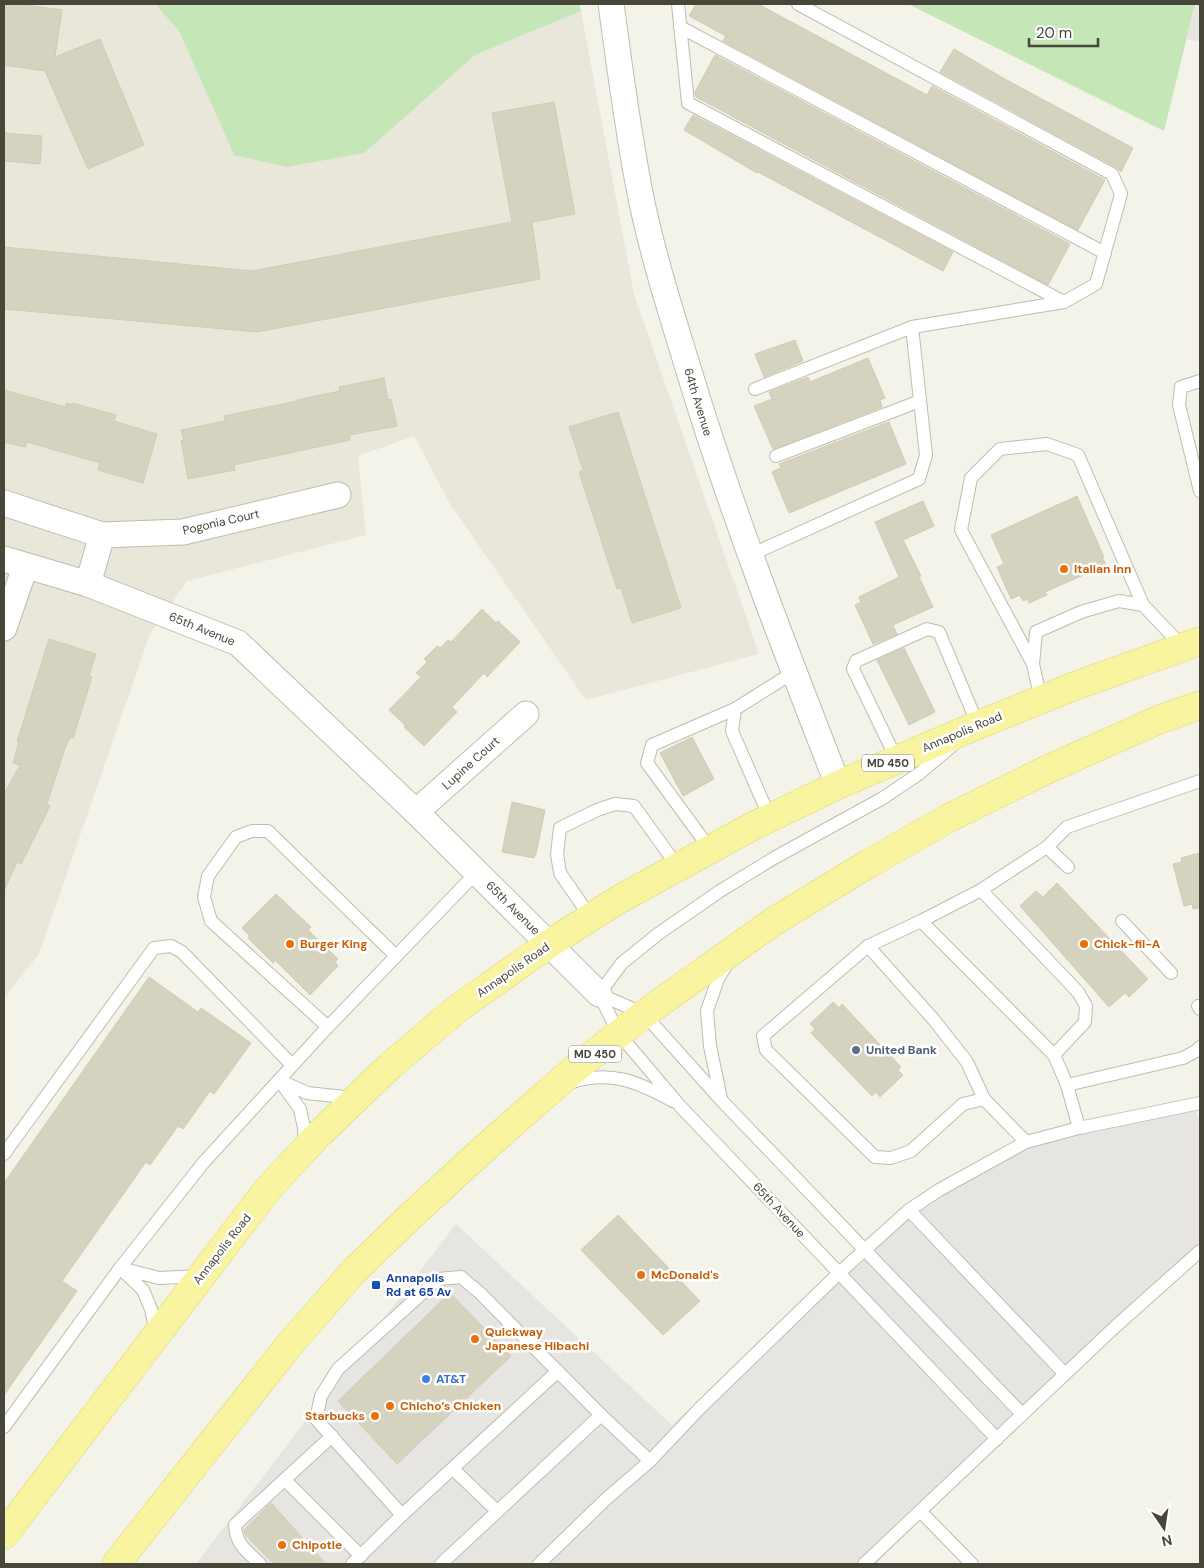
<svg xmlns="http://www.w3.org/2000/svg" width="1204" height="1568" viewBox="0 0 1204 1568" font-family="'DM Sans',sans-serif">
<rect width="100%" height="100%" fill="#f4f3ea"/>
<!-- residential -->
<polygon fill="#e8e7d9" points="4,4 155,4 179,31 234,155 428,95 475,55 581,11 634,294 759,654 586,700 450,504 414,436 358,456 366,535 187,581 150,634 39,954 4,998"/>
<!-- green -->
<g fill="#c5e6b6">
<polygon points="155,4 579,4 581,11 475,55 364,153 286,167 234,155 179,31"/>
<polygon points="908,4 1195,4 1164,131"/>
</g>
<!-- parking -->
<g fill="#e6e5e1">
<polygon points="1195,4 1200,4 1200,42 1186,39"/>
<polygon points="1189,1105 1200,1118 1200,1248 1065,1374 876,1564 196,1564 456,1224 672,1425 909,1210 1026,1142"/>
</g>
<!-- building -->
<g fill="#d5d2c0" stroke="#d0cbb4">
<polygon points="4,4 18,4 62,10 55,57 100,39 144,145 88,169 45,71 4,65"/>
<polygon points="696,4 758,4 927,95 932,86 1105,180 1078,230 723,41 726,36 689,16"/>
<polygon points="954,49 1003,78 1133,148 1121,172 1116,167 940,72"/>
<polygon points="715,55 1070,244 1048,285 696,97 695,92"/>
<polygon points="554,102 575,214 532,222 540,279 257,332 4,309 4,247 252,271 512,222 492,113"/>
<polygon points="693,115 953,252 943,271 758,172 757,173 684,130"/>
<polygon points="4,133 42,136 40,164 4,161"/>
<polygon points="795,340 803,361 764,377 755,354"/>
<polygon points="868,358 885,398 880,400 882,407 773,449 754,406 772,399 769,392 808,377 810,382"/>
<polygon points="384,378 388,400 391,399 397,426 349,435 350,440 234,465 235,470 188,479 181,440 184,441 181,430 225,421 224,416 297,401 297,400 340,391 339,387"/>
<polygon points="4,390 66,407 67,403 72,405 72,403 116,415 114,421 157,434 143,483 98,470 100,463 27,442 25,447 4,442"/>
<polygon points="618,412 681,608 632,623 621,588 617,589 579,472 583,470 569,427"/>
<polygon points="889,422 906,464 789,513 772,472 781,468 779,464"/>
<polygon points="1077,496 1104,557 1102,557 1106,565 1045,592 1047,595 1029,603 1028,599 1023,601 1020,595 1011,599 997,567 1004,564 991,535"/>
<polygon points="923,501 934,526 903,540 921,576 919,577 933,607 893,625 897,634 873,644 855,605 861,602 859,597 899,577 875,522"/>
<polygon points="482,609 496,623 498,621 520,642 487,677 484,673 452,707 457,712 424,746 404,727 406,726 389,710 421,677 416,673 427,662 424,659 437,646 440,648 448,640 451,642"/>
<polygon points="49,639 96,654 89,676 92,677 73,738 70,737 65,748 47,804 50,806 21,864 17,862 4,891 4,794 20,765 13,763 19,742 17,742"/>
<polygon points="904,648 935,712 909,725 877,660"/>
<polygon points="692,737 714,779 683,796 660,753"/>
<polygon points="512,802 545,810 536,854 535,854 534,858 502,852"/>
<polygon points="1200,853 1200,908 1193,909 1192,904 1184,906 1173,864 1182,862 1181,858"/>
<polygon points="1057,883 1148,979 1129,997 1125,993 1109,1007 1020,906 1036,891 1043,897"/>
<polygon points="276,894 311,927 308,930 338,959 335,962 338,966 310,995 275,960 273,963 248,938 250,936 242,928"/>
<polygon points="149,977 198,1012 201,1008 251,1043 214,1094 210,1091 183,1129 178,1126 150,1165 146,1162 62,1281 77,1291 4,1395 4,1183"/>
<polygon points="833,1002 839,1008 842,1004 901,1067 898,1070 903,1075 880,1097 876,1092 872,1096 811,1033 815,1029 810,1024"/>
<polygon points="618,1215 700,1301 663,1335 581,1250"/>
<polygon points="450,1293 511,1356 397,1464 338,1401"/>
<polygon points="271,1503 326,1564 274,1564 245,1534 244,1530"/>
</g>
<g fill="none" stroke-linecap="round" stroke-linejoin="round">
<!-- lane casing -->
<g stroke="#bfbdad" stroke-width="14">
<g id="lane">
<polyline points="678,4 688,103 1064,302"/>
<polyline points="680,27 1105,253"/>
<polyline points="1200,381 1181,387 1179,405 1200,491"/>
<polyline points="755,389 912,327"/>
<polyline points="776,456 920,401"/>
<polyline points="750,555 919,479 926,455 912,327 1064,302 1096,284 1121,194 1112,174 798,4"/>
<polyline points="1033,664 961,530 971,478 1000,449 1047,444 1078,455 1143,605"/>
<polyline points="1041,700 1033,664 1036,632 1081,612 1119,601 1143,605 1182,646"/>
<polyline points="897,760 853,669 856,661 927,629 939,632 978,725"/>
<polyline points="770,818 732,731 735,709 794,672"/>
<polyline points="1047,847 1068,867"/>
<polyline points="710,849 647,763 652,745 735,709"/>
<polyline points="981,890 1078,992 1086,1006 1085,1022 1054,1055"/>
<polyline points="591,918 560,873 557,854 560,828 597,810 615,804 634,806 678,867"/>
<polyline points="921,921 981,890 1047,847 1067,827 1200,781"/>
<polyline points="1122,921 1171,973"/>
<polyline points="868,946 934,1020 967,1062 984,1099 1026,1142"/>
<polyline points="599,994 644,1014 722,1101 1022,1414"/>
<polyline points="599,994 619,1034 679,1105 997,1439"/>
<polyline points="599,994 622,963 658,934 720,891 774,858 883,798 920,773 952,746"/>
<polyline points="1198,1006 1200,1009"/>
<polyline points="328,1027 211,921 204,897 208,876 236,837 252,831 268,831 396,956"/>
<path d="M569,1083C610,1069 638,1082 673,1101"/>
<polyline points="1067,1085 1183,1058 1196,1051 1200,1047"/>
<polyline points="721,1099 710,1046 707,1011 718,979 727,964"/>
<polyline points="984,1099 963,1104 911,1151 891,1158 875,1157 766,1050 763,1036 868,946 921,921 1054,1055 1067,1085 1079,1128"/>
<polyline points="305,1147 304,1128 300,1109 279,1080 307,1093 354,1098"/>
<polyline points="4,1154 154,948 171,946 182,952 292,1065"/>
<polyline points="909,1210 1065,1374"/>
<polyline points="156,1333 151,1309 143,1290 120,1268 159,1278 200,1276"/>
<polyline points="4,1427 120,1268 204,1162 323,1032 477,872"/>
<polyline points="453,1469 497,1511"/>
<polyline points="285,1480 361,1556"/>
<polyline points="920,1511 972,1564"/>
<polyline points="402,1515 316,1419 321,1396 338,1369 438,1279 461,1277 480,1293 601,1415 650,1461"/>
<path d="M260,1564C247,1551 236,1545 235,1525L332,1436"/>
<polyline points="352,1564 402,1515 558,1371"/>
<polyline points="441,1564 601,1415"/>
<polyline points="539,1564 606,1499 650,1461 699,1409 839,1273 909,1210 939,1190 1026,1142 1079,1128 1200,1103"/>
<polyline points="864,1564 1116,1326 1200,1251"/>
</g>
</g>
<!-- street casing -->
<g stroke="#bfbdad" stroke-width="27">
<g id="street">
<path d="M611,4C620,69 628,134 641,198C653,256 671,312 688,368C731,510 784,647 838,785"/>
<polyline points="4,503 102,535 183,532 338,495"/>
<polyline points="4,559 88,584 238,643 416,812 599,994"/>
<polyline points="88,584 102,535"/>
<polyline points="4,628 25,567"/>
<polyline points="416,812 526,714"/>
</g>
</g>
<!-- primary casing -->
<g stroke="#ded66f" stroke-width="29">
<g id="primary">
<polyline points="4,1535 267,1190 320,1133 390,1066 457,1009 549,944 618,900 753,826 838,785 973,727 1072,687 1200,641"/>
<polyline points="116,1564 290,1344 354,1271 413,1214 486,1147 571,1072 644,1014 773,922 868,864 949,818 1044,771 1158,720 1200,705"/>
</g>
</g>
<!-- lane -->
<use href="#lane" stroke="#fff" stroke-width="12"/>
<!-- street -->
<use href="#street" stroke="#fff" stroke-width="25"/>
<!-- primary -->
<use href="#primary" stroke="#f9f49f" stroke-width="28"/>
</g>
<!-- markers -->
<g fill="#e8710a" stroke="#fff" stroke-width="2">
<circle cx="1064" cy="569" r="5"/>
<circle cx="290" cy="944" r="5"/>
<circle cx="1084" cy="944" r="5"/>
<circle cx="641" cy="1275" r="5"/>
<circle cx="475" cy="1339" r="5"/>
<circle cx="390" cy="1406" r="5"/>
<circle cx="375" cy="1416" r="5"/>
<circle cx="282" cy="1545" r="5"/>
</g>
<circle fill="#5c6f8a" stroke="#fff" stroke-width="2" cx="856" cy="1050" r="5"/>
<rect fill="#1a4fb4" stroke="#fff" stroke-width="2" x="371" y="1280" width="10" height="10" rx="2.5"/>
<circle fill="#3f7fe0" stroke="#fff" stroke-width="2" cx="426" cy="1379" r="5"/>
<g text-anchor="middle" stroke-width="5" stroke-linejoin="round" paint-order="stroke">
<!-- shield labels -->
<g fill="#fff" stroke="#7f7d74" stroke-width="1">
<rect x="862" y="754.5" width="52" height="17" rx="4"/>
<rect x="569" y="1045.5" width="52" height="17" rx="4"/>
</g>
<g font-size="11" font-weight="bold" fill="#484539">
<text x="888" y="767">MD 450</text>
<text x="595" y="1058">MD 450</text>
</g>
<!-- street labels -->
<g font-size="12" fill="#484539" stroke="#fff">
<text transform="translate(698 402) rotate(73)" y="4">64th Avenue</text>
<text transform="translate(221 522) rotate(-13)" y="4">Pogonia Court</text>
<text transform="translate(202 629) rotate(22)" y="4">65th Avenue</text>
<text transform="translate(962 732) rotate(-23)" y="4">Annapolis Road</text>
<text transform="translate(471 763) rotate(-42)" y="4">Lupine Court</text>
<text transform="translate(513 908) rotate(45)" y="4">65th Avenue</text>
<text transform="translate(513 970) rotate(-35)" y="4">Annapolis Road</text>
<text transform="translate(779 1210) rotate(47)" y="4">65th Avenue</text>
<text transform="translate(222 1249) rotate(-52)" y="4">Annapolis Road</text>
</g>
<!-- food labels -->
<g font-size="12" font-weight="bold" fill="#c56008" stroke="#fff" text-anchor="start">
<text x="1074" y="573">Italian Inn</text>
<text x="300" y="948">Burger King</text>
<text x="1094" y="948">Chick-fil-A</text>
<text x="651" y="1279">McDonald's</text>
<text x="485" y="1336">Quickway<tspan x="485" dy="14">Japanese Hibachi</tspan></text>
<text x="400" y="1410">Chicho’s Chicken</text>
<text x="365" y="1420" text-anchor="end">Starbucks</text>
<text x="292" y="1549">Chipotle</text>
</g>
<!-- service labels -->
<g font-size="12" font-weight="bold" fill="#4e5e75" stroke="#fff" text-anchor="start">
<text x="866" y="1054">United Bank</text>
</g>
<!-- transit labels -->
<g font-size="12" font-weight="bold" fill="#164399" stroke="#fff" text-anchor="start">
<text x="386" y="1282">Annapolis<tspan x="386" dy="14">Rd at 65 Av</tspan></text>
</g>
<!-- shop labels -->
<g font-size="12" font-weight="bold" fill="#366cbe" stroke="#fff" text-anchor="start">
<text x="436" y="1383">AT&amp;T</text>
</g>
</g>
<!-- border -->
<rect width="1204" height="1568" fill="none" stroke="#484539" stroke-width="10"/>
<!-- north arrow -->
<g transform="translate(1164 1528) rotate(167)" stroke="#ffffff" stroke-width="4" paint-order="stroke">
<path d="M0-4L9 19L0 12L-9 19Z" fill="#484539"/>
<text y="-8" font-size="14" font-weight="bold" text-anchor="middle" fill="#484539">N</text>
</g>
<!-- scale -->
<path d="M1029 38v8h69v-8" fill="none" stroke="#484539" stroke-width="2.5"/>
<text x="1036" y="38" font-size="15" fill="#484539" stroke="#ffffff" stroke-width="4" paint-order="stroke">20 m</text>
</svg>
